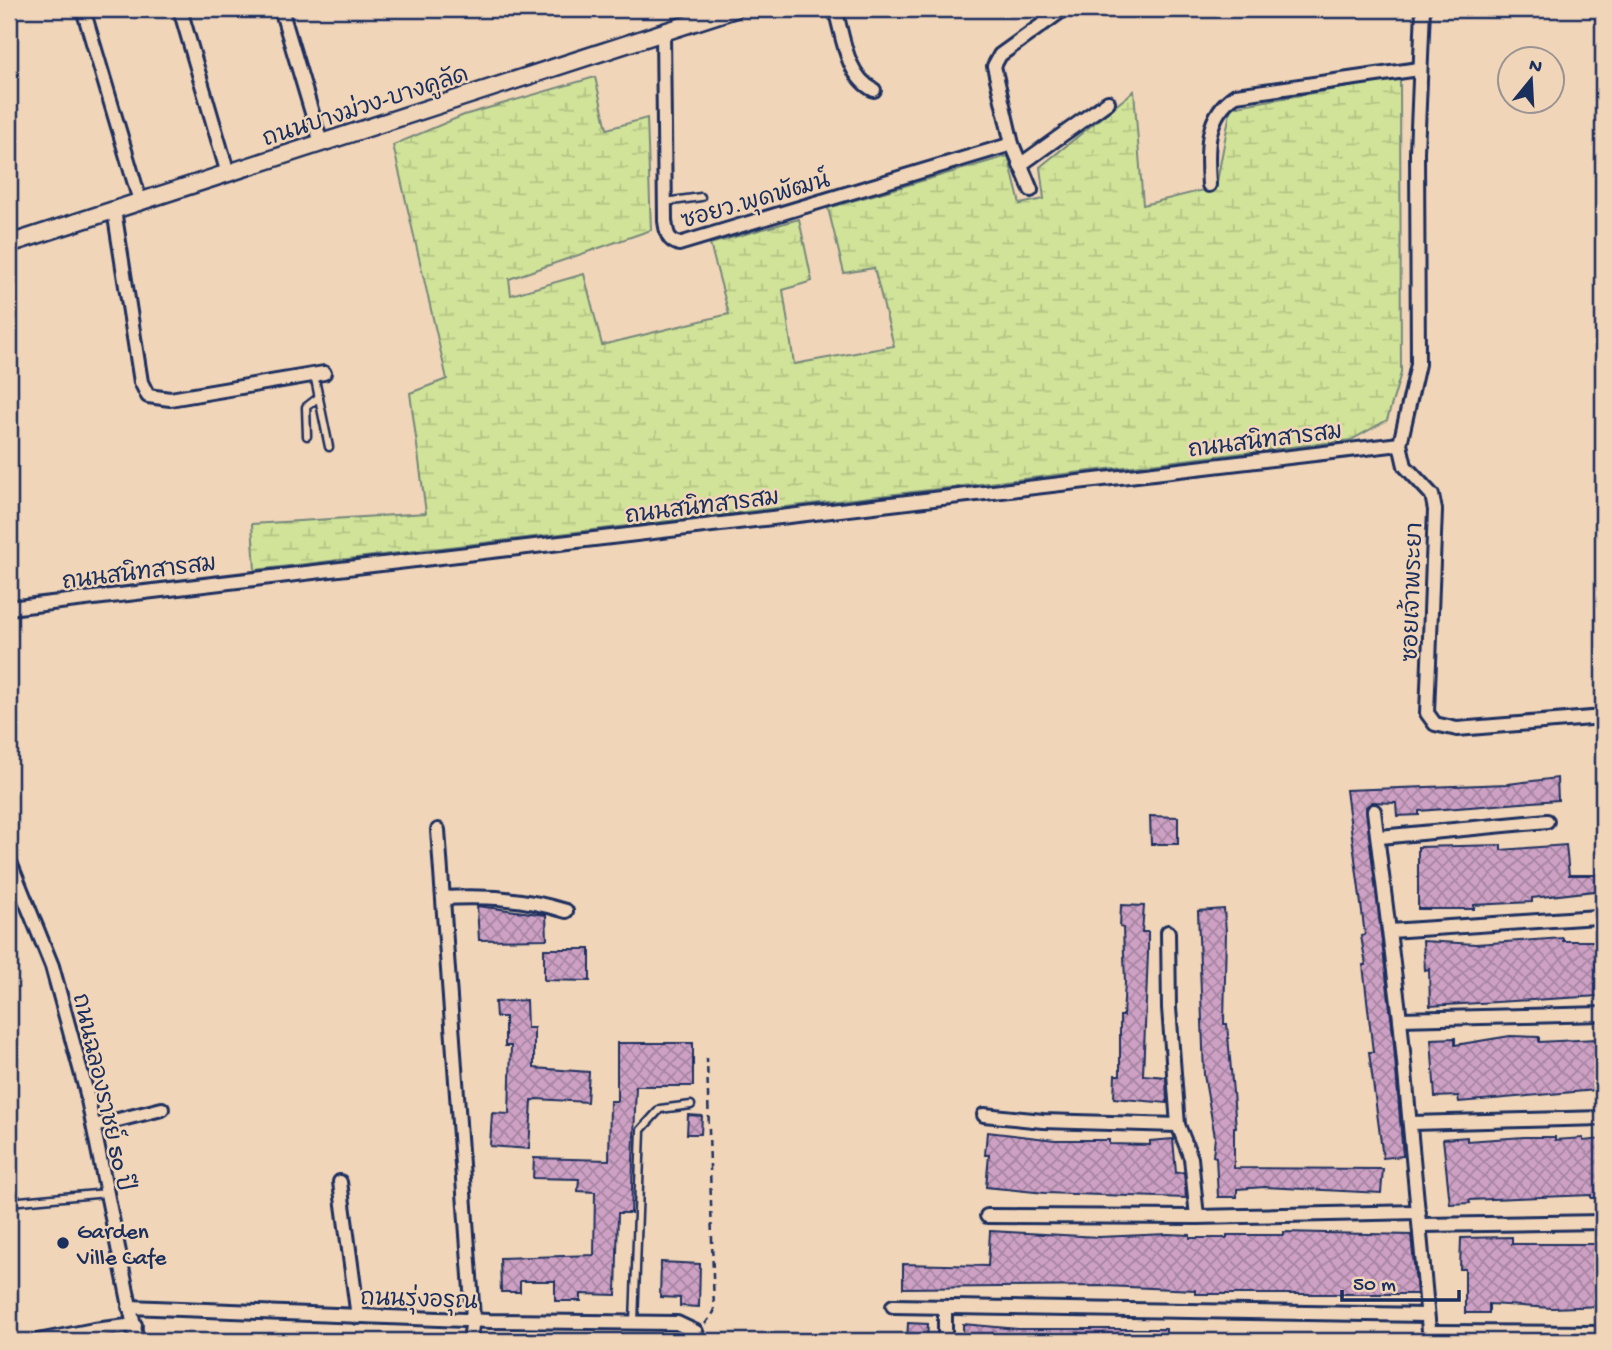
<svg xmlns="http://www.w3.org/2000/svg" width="1612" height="1350" viewBox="0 0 1612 1350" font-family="'Gochi Hand','Playpen Sans Thai',sans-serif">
<defs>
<pattern id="wetland-marsh" width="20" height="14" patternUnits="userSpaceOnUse" patternTransform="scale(1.75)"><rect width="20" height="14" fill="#d1e398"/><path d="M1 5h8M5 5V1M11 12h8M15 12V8" fill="none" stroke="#b3c385"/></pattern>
<pattern id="building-cross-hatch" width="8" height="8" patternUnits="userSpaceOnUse" patternTransform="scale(1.75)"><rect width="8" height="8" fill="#cea1c4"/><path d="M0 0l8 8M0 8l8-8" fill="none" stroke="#a684a2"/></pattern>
</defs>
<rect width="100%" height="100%" fill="#f1d5b8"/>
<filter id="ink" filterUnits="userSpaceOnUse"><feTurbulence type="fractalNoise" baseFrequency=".0143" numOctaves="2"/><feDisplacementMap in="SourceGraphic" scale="14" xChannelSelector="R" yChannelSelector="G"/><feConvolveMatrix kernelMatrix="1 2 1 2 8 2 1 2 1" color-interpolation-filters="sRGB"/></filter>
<g filter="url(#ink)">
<!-- wetland -->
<polygon fill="url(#wetland-marsh)" stroke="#76897b" stroke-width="2" points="595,77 607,129 647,118 651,230 509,279 511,295 584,274 602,345 729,314 710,244 799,219 812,281 783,290 794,364 894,346 874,268 844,273 828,208 1008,156 1020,204 1044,199 1040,167 1134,91 1143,205 1216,187 1231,107 1400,78 1401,373 1387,420 1351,440 255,570 252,524 426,513 410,393 447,379 393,145 464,115"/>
<!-- building -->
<g fill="url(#building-cross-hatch)" stroke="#1b2f5e" stroke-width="2">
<polygon points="1557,778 1558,800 1419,811 1419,815 1397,816 1396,803 1372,802 1366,807 1393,1034 1403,1156 1383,1158 1369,1052 1373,1052 1363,965 1366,965 1361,936 1365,935 1346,790 1508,784"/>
<polygon points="1150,816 1178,817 1178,844 1151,844"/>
<polygon points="1501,845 1501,850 1566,845 1569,875 1603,875 1603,890 1532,898 1532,902 1474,905 1474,909 1418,909 1418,847"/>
<polygon points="1121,905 1144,906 1142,932 1148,932 1148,953 1143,1075 1166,1077 1167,1103 1114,1098 1115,1075 1120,1075 1120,1016 1123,1016 1125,982 1123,928 1120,927"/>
<polygon points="477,906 546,915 547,939 479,940"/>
<polygon points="1224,909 1226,931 1224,1024 1227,1024 1236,1127 1234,1127 1234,1168 1383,1169 1381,1193 1265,1187 1237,1189 1237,1197 1218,1197 1216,1157 1213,1156 1215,1137 1204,1075 1198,911"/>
<polygon points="1563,938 1563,941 1603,941 1603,959 1596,959 1599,996 1430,1006 1429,969 1425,970 1423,941 1476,944"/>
<polygon points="544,949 590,949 590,981 544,980"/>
<polygon points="526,1000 527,1028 534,1028 534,1068 589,1072 587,1102 536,1099 532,1101 529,1149 490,1146 492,1113 509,1114 511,1046 505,1046 505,1017 496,1017 495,1002"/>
<polygon points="1510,1036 1539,1037 1539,1042 1596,1039 1596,1090 1459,1102 1458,1096 1435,1097 1431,1039 1455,1038 1455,1045"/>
<polygon points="617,1043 693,1043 693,1086 636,1086 631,1213 618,1213 616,1295 581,1294 581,1301 555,1301 555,1281 520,1281 520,1292 501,1292 500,1258 594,1255 595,1192 578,1191 579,1179 533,1178 534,1158 609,1160 610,1101 617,1101"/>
<polygon points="688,1115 702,1116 701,1134 687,1134"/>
<polygon points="987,1132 1055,1140 1109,1140 1109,1144 1150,1145 1150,1141 1173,1139 1176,1173 1184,1172 1186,1198 1045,1193 986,1187 989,1155 985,1155"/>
<polygon points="1467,1137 1467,1141 1524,1137 1555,1137 1555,1140 1583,1138 1583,1141 1603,1139 1603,1198 1591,1198 1591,1195 1469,1200 1470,1203 1450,1204 1443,1139"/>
<polygon points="990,1231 1099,1237 1168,1234 1190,1235 1190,1238 1227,1238 1227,1235 1284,1235 1284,1232 1411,1235 1417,1294 1195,1294 1195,1290 1105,1286 903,1288 903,1264 988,1266"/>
<polygon points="1512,1237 1512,1244 1603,1244 1603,1306 1552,1308 1489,1304 1489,1313 1465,1313 1465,1269 1460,1269 1461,1238"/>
<polygon points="661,1262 700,1264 699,1307 680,1306 680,1298 660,1297"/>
<polygon points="908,1323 928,1324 927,1341 907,1341"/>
<polygon points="963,1324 1018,1329 1166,1329 1166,1341 963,1341"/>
</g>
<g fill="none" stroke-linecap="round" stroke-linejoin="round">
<!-- service casing -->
<g stroke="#1b2f5e" stroke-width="11">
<g id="service">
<polyline points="665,202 701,197"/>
<polyline points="314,374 329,447"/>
<polyline points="307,436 306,407 319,397"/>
<polyline points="9,1202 107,1193"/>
<polyline points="634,1323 641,1130 660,1109 691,1105"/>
</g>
</g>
<!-- minor casing -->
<g stroke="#1b2f5e" stroke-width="18">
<g id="minor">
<polyline points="83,9 140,201"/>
<polyline points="180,9 228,174"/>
<polyline points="281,9 321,143"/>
<path d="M835,9C843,36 846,76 874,90"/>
<polyline points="1423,9 1417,152 1418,364 1400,444 1405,466 1432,495 1435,510 1427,713 1435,724 1457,729 1603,717"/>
<path d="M663,32L665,221C667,233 667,240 679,244L1012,144"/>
<polyline points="1020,165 1108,102"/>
<path d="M1209,185C1207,153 1204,115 1236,95L1419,69"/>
<polyline points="1031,190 1012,144 994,66 1000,55 1064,9"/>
<polyline points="114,210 141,382 148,396 170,399 324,373"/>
<polyline points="9,608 1400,444"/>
<polyline points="1374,811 1400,1019 1430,1341"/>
<polyline points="438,830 473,1318 470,1341"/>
<polyline points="1380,837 1547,821"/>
<polyline points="9,860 52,966 86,1090 137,1341"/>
<path d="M443,898C487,896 524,898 566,911"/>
<polyline points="1390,931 1597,917"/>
<polyline points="1168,932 1169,1008 1178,1125 1191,1158 1197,1217"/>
<polyline points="1400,1019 1603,1014"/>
<polyline points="984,1115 1043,1121 1178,1125"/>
<polyline points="1411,1123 1603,1118"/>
<polyline points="94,1126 162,1109"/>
<polyline points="340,1182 358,1317"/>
<polyline points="987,1216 1197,1217 1419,1212"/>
<polyline points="1421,1225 1603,1222"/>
<polyline points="893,1306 1427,1315"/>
<polyline points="129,1307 490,1321 677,1323 696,1332 698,1341"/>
<polyline points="945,1308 945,1341"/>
<polyline points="1429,1332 1603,1333"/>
<polyline points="38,1341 94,1330"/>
<polyline points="96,1341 94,1330 135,1325"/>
</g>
</g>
<!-- tertiary casing -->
<g stroke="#1b2f5e" stroke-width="21">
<polyline id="tertiary" points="9,244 735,9"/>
</g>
<!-- path -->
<polyline stroke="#1b2f5e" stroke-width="2.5" stroke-dasharray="7 5" stroke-linecap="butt" points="705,1324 714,1312 707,1058"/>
<!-- service -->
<use href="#service" stroke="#f1d5b8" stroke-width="6"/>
<!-- minor -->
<use href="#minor" stroke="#f1d5b8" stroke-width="12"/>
<!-- tertiary -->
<use href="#tertiary" stroke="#f1d5b8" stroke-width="16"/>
</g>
</g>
<!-- markers -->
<circle fill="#1b2f5e" stroke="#f1d5b8" stroke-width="2.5" cx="63" cy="1243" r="7"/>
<g text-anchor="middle" stroke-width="5" stroke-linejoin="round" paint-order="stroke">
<!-- street labels -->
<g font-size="23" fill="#1b2f5e" stroke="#f1d5b8">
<text transform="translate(365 105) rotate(-18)" y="8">ถนนบางม่วง-บางคูลัด</text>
<text transform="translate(755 199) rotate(-16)" y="8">ซอยว.พุดพัฒน์</text>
<text transform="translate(1265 439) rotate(-7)" y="8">ถนนสนิทสารสม</text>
<text transform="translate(702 505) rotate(-7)" y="8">ถนนสนิทสารสม</text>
<text transform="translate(139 571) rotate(-7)" y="8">ถนนสนิทสารสม</text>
<text transform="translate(1411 592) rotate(-88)" y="8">ซอยเจ้าพระยา</text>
<text transform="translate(104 1092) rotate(77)" y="8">ถนนฉลองราชย์ 50 ปี</text>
<text transform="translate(419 1298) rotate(2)" y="8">ถนนรุ่งอรุณ</text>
</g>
<!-- poi labels -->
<g font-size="23" fill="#1b2f5e" stroke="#f1d5b8" text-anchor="start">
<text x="77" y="1238">Garden<tspan x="77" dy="26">Ville Cafe</tspan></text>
</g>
</g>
<!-- margin -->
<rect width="1612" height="1350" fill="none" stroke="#f1d5b8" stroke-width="35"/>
<rect x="18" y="18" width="1577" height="1315" fill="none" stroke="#1b2f5e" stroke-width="2.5" filter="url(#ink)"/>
<!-- north arrow -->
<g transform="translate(1531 80) rotate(18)"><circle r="33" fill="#f1d5b8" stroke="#9b9394" stroke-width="2"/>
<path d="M0-5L12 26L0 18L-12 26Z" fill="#1b2f5e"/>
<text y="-10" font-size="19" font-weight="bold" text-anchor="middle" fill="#1b2f5e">N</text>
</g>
<!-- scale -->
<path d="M1342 1290v10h117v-10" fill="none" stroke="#1b2f5e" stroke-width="3.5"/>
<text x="1353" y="1290" font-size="21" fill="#1b2f5e" stroke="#f1d5b8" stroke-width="5" paint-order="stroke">50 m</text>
</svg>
